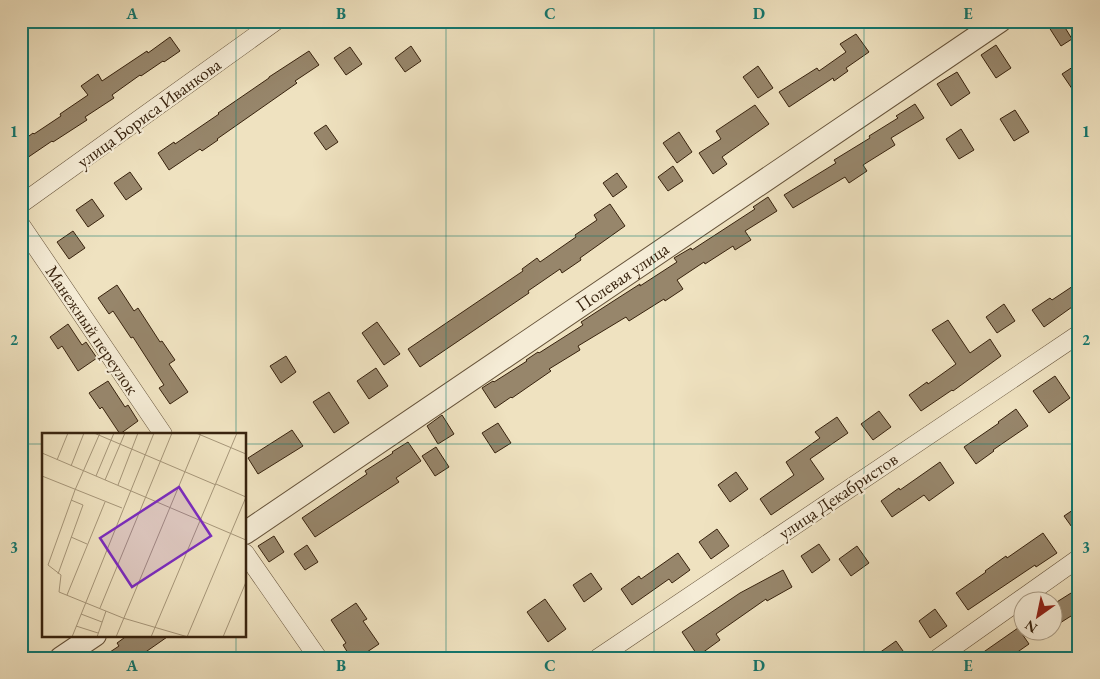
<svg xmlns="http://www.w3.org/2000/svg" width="1100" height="679" viewBox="0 0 1100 679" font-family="'EB Garamond',serif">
<rect width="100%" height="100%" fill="#efe2c0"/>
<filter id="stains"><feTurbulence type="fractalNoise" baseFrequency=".004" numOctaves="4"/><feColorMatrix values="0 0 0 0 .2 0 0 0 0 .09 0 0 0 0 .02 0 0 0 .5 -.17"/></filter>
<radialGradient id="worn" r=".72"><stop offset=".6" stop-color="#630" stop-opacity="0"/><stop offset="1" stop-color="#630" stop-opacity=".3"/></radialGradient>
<!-- building -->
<g fill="#97866b" stroke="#38230e">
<polygon points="1045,21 1061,21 1072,39 1061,46"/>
<polygon points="856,34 869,52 846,68 848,71 834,81 833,78 789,107 779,92 817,68 819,71 846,52 840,44"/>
<polygon points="170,37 180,51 164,62 163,61 141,76 140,75 112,95 114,98 85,117 87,120 53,142 52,141 27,158 21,150 21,142 33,133 34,134 61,116 60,114 88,95 81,86 98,74 102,81 147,51 148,53"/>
<polygon points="996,45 1011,68 996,78 981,55"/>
<polygon points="411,46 421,61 405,72 395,58"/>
<polygon points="350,47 362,64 346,75 334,58"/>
<polygon points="309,51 319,65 295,81 297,83 217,139 218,140 202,151 200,149 169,170 158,153 174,142 175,144 219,114 218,113 269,78 269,77"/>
<polygon points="1079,63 1079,99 1062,74"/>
<polygon points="758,66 773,88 758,98 743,77"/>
<polygon points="957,72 970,93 951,106 937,84"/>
<polygon points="915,104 924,118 891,138 895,145 863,165 867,171 849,183 845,177 793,208 784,195 836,163 834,160 870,138 869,136 898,118 896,116"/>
<polygon points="755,105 769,124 722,157 727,164 713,174 699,153 721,139 716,131"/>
<polygon points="1015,110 1029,132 1014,141 1000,119"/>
<polygon points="326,125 338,142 326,150 314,133"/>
<polygon points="961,129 974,150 959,159 946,139"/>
<polygon points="679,132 692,152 677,163 663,143"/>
<polygon points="673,166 683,181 668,191 658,177"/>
<polygon points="130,172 142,189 126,200 114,183"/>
<polygon points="617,173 627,187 613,197 603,183"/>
<polygon points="768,197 777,211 745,231 751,240 735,250 733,246 705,264 704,262 677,280 683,289 665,301 664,299 629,321 626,317 578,346 580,350 549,369 551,371 512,398 511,397 495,408 482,388 493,381 494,382 527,361 526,360 538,352 539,353 583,325 581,322 615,300 640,284 640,286 677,262 674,258 691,248 692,250 755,209 753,207"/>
<polygon points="92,199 104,216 88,227 76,210"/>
<polygon points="610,204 625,226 580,258 581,260 562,273 560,269 528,291 529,293 420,367 408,349 523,271 522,269 537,258 540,262 576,237 575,235 597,220 594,215"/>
<polygon points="73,231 85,248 69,259 57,242"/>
<polygon points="1079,282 1079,302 1044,327 1032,310 1050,298 1052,300"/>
<polygon points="117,285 134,311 138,308 160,342 162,341 175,360 169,364 188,392 170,404 159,388 164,385 133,337 131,338 113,311 109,314 98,298"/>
<polygon points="1004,304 1015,321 997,333 986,317"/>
<polygon points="948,320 970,353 990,339 1001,356 953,391 952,390 921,411 909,395 927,382 928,384 956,364 932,330"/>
<polygon points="377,322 400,354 384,365 362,333"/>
<polygon points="68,324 82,345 86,342 97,358 78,371 62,346 58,349 50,337"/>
<polygon points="286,356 296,372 281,383 270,366"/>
<polygon points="376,368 388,386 369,399 357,381"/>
<polygon points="1055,376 1070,398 1049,413 1033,391"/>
<polygon points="108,381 125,407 128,405 138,421 120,434 102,407 100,409 89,393"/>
<polygon points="329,392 349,423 334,433 313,402"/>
<polygon points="1016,409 1028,426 993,450 994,451 976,464 964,447 999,423 998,422"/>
<polygon points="879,411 891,427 873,440 861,424"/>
<polygon points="442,415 454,434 438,444 427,426"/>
<polygon points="837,417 848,433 810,459 824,479 771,515 760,499 794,475 786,462 820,438 815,432"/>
<polygon points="498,423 511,443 495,453 482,433"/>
<polygon points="292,430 303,446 258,474 248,458"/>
<polygon points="408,442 421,461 396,478 399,482 315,537 302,518 367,474 365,471 393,453 392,452"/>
<polygon points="436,447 449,467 435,476 422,456"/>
<polygon points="940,462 954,483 929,501 924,495 892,517 881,501 899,488 900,490"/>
<polygon points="736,472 748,489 730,502 718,485"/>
<polygon points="1079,506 1079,537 1064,516"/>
<polygon points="717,529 729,546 711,559 699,542"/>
<polygon points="1043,533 1057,553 1036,567 1035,565 968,610 956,593 986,572 985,571 1006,556 1007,558"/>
<polygon points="274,536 284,552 269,562 258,546"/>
<polygon points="819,544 830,560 812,573 801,556"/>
<polygon points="307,545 318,562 305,570 294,554"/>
<polygon points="857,546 869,563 851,576 839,559"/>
<polygon points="678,553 690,570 672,583 669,579 632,605 621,589 639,576 641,579"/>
<polygon points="783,570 792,587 767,601 766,599 716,634 720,640 698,656 682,632 740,593"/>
<polygon points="591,573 602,589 584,602 573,585"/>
<polygon points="1079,588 1079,611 1052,628 1052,605"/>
<polygon points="545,599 566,629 548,642 527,612"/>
<polygon points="356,603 367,619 363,621 379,644 358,658 351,658 343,645 346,643 331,620"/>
<polygon points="935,609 947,626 930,638 919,621"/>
<polygon points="1018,628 1029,644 1009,658 975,658"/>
<polygon points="128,635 170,635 137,658 101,658 119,646 117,643"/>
<polygon points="896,641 908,658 872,658"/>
</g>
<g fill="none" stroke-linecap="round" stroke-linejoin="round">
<!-- minor casing -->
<g stroke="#66533a" stroke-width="19">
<g id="minor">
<polyline points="21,204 276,21"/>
<polyline points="21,225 163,434"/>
<polyline points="245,553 318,658"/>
<polyline points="598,658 1079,334"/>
<polyline points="938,658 1079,558"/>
</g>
</g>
<!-- tertiary casing -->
<g stroke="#66533a" stroke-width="24">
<g id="tertiary">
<path id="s1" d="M245,533L1000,21"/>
<polyline points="61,658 95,635"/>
</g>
</g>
<!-- minor -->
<use href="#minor" stroke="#f5ecd6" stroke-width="18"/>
<!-- tertiary -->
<use href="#tertiary" stroke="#f5ecd6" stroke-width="22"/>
</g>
<!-- grid -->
<path fill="none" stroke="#0f766e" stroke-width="1" stroke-opacity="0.55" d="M236,21V434M446,21V658M654,21V658M864,21V658M21,236H1079M21,444H44M245,444H1079M236,635V658"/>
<g text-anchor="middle" stroke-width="4.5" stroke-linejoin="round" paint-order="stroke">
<!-- street labels -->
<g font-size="18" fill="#38230e" stroke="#f5ecd6">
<text transform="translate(149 113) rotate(-36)" y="6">улица Бориса Иванкова</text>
<text dy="6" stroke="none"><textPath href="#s1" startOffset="456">Полевая улица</textPath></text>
<text transform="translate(92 330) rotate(56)" y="6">Манежный переулок</text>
<text transform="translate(838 496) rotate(-34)" y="6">улица Декабристов</text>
</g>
</g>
<!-- overview -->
<g transform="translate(42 433)">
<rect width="204" height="204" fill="#efe2c0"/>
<path fill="none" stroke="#a69679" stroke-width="1" d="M52,0L174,52M58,0L33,57L6,132L19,142L17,159L81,185L146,204M154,0L204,21M0,20L204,107M15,27L26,0M29,33L42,0M0,43L80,75M54,43L72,0M63,47L83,0M174,51L204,64M76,52L96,0M29,104L45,111M16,141L41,72L29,67M25,162L63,69M58,175L130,0M39,181L60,189M34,193L56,200M30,204L112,0M55,204L64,178M74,204L159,0M109,204L195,0M145,204L204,64M181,204L204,149"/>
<path fill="#7b2cbf" fill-opacity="0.15" stroke="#7b2cbf" stroke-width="2.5" d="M137,54L169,103L90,154L58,105Z"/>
<rect width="204" height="204" fill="none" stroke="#38230e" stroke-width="2.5"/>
</g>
<!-- margin -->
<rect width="1100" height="679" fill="none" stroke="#efe2c0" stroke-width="55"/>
<!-- north arrow -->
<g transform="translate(1038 616) rotate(213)"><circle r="24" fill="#f5ecd6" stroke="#a99c86"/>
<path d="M0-4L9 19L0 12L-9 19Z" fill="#8f2418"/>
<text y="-8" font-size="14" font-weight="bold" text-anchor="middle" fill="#38230e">N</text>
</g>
<rect x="28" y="28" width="1044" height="624" fill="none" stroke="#0f766e" stroke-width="2"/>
<g font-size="16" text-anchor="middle" font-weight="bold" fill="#0f766e">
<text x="132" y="19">A</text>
<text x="341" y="19">B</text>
<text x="550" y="19">C</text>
<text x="759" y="19">D</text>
<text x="968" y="19">E</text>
<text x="14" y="137">1</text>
<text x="1086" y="137">1</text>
<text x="14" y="345">2</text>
<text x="1086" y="345">2</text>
<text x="14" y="553">3</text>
<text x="1086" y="553">3</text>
<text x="132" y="671">A</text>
<text x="341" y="671">B</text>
<text x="550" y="671">C</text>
<text x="759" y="671">D</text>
<text x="968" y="671">E</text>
</g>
<rect width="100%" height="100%" filter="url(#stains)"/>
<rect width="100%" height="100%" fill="url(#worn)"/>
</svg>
